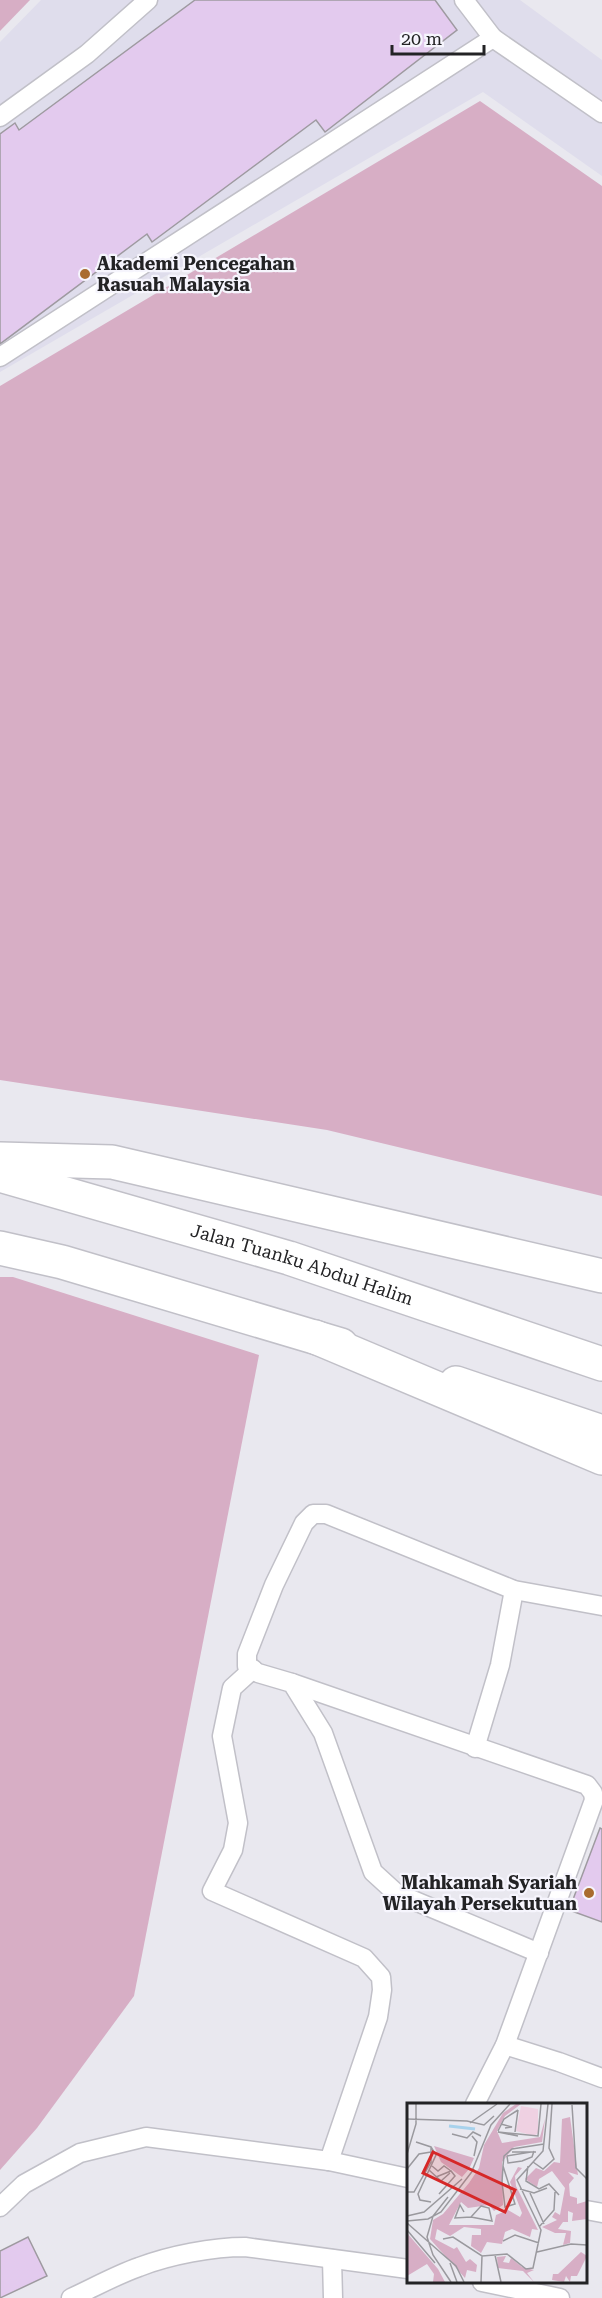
<svg xmlns="http://www.w3.org/2000/svg" width="602" height="2298" viewBox="0 0 602 2298" font-family="'Roboto Serif',serif">
<rect width="100%" height="100%" fill="#e9e8ef"/>
<!-- built -->
<polygon fill="#dfddec" points="41,0 520,0 602,60 602,176 483,92 0,372 0,42"/>
<!-- forest -->
<g fill="#d7aec5">
<polygon points="0,0 30,0 0,31"/>
<polygon points="480,101 602,186 602,1196 327,1130 0,1080 0,386"/>
<polygon points="0,1277 13,1277 259,1355 134,1996 37,2128 0,2170"/>
</g>
<!-- building -->
<g fill="#e3caee" stroke="#9e9aa0" stroke-width="1.5">
<polygon points="195,0 435,0 457,30 325,132 316,120 152,242 147,234 0,344 0,134 15,123 19,130"/>
<polygon points="600,1828 602,1829 602,1922 569,1910"/>
<polygon points="28,2237 47,2276 0,2298 0,2251"/>
</g>
<g fill="none" stroke-linecap="round" stroke-linejoin="round">
<!-- service casing -->
<g stroke="#c1c0c8" stroke-width="21">
<g id="service">
<polyline points="493,38 602,113"/>
<polyline points="0,117 87,54 148,0"/>
<polyline points="0,357 493,38 464,0"/>
<polyline points="253,1669 232,1688 222,1736 238,1823 233,1850 212,1891 364,1958 381,1977 382,1990 378,2017 329,2161"/>
<polyline points="292,1683 587,1785 593,1793 594,1800 505,2045 475,2104"/>
<polyline points="475,1748 500,1665 514,1590"/>
<polyline points="539,1953 396,1893 373,1872 323,1733 292,1683 258,1673 247,1666 247,1654 274,1585 304,1523 313,1514 326,1514 514,1590 602,1606"/>
<polyline points="505,2045 559,2062 602,2078"/>
<polyline points="0,2207 24,2184 80,2153 146,2137 329,2161 408,2178"/>
<polyline points="586,2210 602,2213"/>
<polyline points="332,2259 333,2298"/>
<polyline points="482,2282 560,2298"/>
<path d="M71,2298C93,2288 116,2275 139,2267C170,2255 213,2247 245,2247L408,2269"/>
</g>
</g>
<!-- primary casing -->
<g stroke="#c1c0c8" stroke-width="36">
<g id="primary">
<path id="s1" d="M0,1175L289,1258L602,1364"/>
<polyline points="0,1248 62,1262 341,1345"/>
<polyline points="456,1383 602,1432"/>
</g>
</g>
<!-- motorway casing -->
<g stroke="#c1c0c8" stroke-width="36">
<g id="motorway">
<polyline points="0,1159 112,1162 602,1276"/>
<polyline points="315,1337 602,1458"/>
</g>
</g>
<!-- service -->
<use href="#service" stroke="#fff" stroke-width="18"/>
<!-- primary -->
<use href="#primary" stroke="#fff" stroke-width="33"/>
<!-- motorway -->
<use href="#motorway" stroke="#fff" stroke-width="33"/>
</g>
<!-- markers -->
<g fill="#a96c2f" stroke="#f6f5fd" stroke-width="2">
<circle cx="85" cy="274" r="6"/>
<circle cx="589" cy="1893" r="6"/>
</g>
<g text-anchor="middle" stroke-width="4.5" stroke-linejoin="round" paint-order="stroke">
<!-- poi labels -->
<g font-size="18" font-weight="bold" fill="#232325" stroke="#f6f5fd" text-anchor="start">
<text x="97" y="270">Akademi Pencegahan<tspan x="97" dy="21">Rasuah Malaysia</tspan></text>
<text x="577" y="1889" text-anchor="end">Mahkamah Syariah<tspan x="577" dy="21">Wilayah Persekutuan</tspan></text>
</g>
<!-- street labels -->
<g font-size="18" fill="#232325" stroke="#f6f5fd">
<text dy="6" stroke="none"><textPath href="#s1" startOffset="315">Jalan Tuanku Abdul Halim</textPath></text>
</g>
</g>
<!-- overview -->
<g transform="translate(407 2103)">
<rect width="180" height="180" fill="#e9e8ef"/>
<path d="M114,3L131,6V30L127,33L109,28Z" fill="#efd1e2"/>
<path d="M109,1H114L98,13L90,28L95,40L133,34L138,16L135,39L107,44L95,59L96,102L87,108L82,102L61,105L54,99L42,122H87L89,112L101,107L113,114L115,110L103,79L111,64L115,65L108,73L109,83L131,127L125,126L123,134L105,126L98,129L95,141L80,139L74,150L64,143L65,132H74V126L57,124L43,133L30,126L28,136L47,146L50,144L59,159L63,156L70,162L69,169L60,167L58,175L23,136L26,117L36,111L62,80L72,65L77,42L96,10ZM163,14L171,72L161,69L167,75L162,81L163,93L170,95V101L180,98V116L165,118L166,110L161,108V119H156L151,126L164,128L163,140L156,142L159,130H148L135,124L150,117L145,114L148,109L153,112L158,85L145,68L132,76L130,84L118,76L129,65L137,68L147,59L153,60L155,16ZM27,43L67,55L62,66L55,74L34,59ZM0,130L31,166L38,179H26L27,171L20,161L0,173ZM174,149L180,153L170,173H164L163,179L159,173L157,179L145,177L146,171H151ZM99,153L96,159L102,160L104,155L115,164L127,167L120,170L127,179L116,168L91,165L90,154Z" fill="#d7aec5"/>
<path fill="none" stroke="#a8d2ec" stroke-width="3" d="M42,23L68,26"/>
<path fill="none" stroke="#9a999e" stroke-width="1.5" d="M165,2L169,65L180,76M0,16L60,18L77,22L87,13M63,20L90,1M94,21L105,24L98,25M91,28L97,16L111,7M108,29L111,7M45,31L60,35L66,29L74,33M65,33L70,39L67,53M111,33L91,29L131,33L134,1M9,39L24,44L29,52L11,91L13,97L24,99M105,49H129M0,51L9,21V1M100,53L101,60L115,58L125,54L127,48M100,53L124,49M126,59L136,66L147,56L142,45L145,1M25,63L31,68L37,63L44,68M96,63L108,101L98,104L95,79ZM96,63L97,53L105,46L137,41M121,63L119,78L132,86L142,81L152,92M0,66L12,51L24,49M22,67L34,78L43,70M65,68L84,22L103,1M29,74L44,68L48,73L32,91M113,86L127,90L140,85M0,89H7L24,59V44M123,90L137,121M41,94L26,113L20,134L26,152L44,179M74,103L82,105L85,118L64,114ZM57,109L53,102L48,115L64,114M0,113L17,109L55,76M0,118L21,116L34,109L67,66M0,120L33,149M132,124L147,107L148,89M0,127L28,160M36,136L46,134L75,153L100,151L119,166L126,165L134,127L110,77L136,48L141,1M96,138L108,132L132,140M33,149L49,163L57,179M130,149L164,141L180,142M88,152L94,179M43,160L50,179M74,179L75,153"/>
<path fill="#d62828" fill-opacity="0.15" stroke="#d62828" stroke-width="3" d="M26,49L108,87L98,109L16,70Z"/>
<rect width="180" height="180" fill="none" stroke="#232325" stroke-width="3"/>
</g>
<!-- scale -->
<path d="M392 45v9h92v-9" fill="none" stroke="#232325" stroke-width="3"/>
<text x="401" y="45" font-size="18" fill="#232325" stroke="#f6f5fd" stroke-width="4.5" paint-order="stroke">20 m</text>
</svg>
